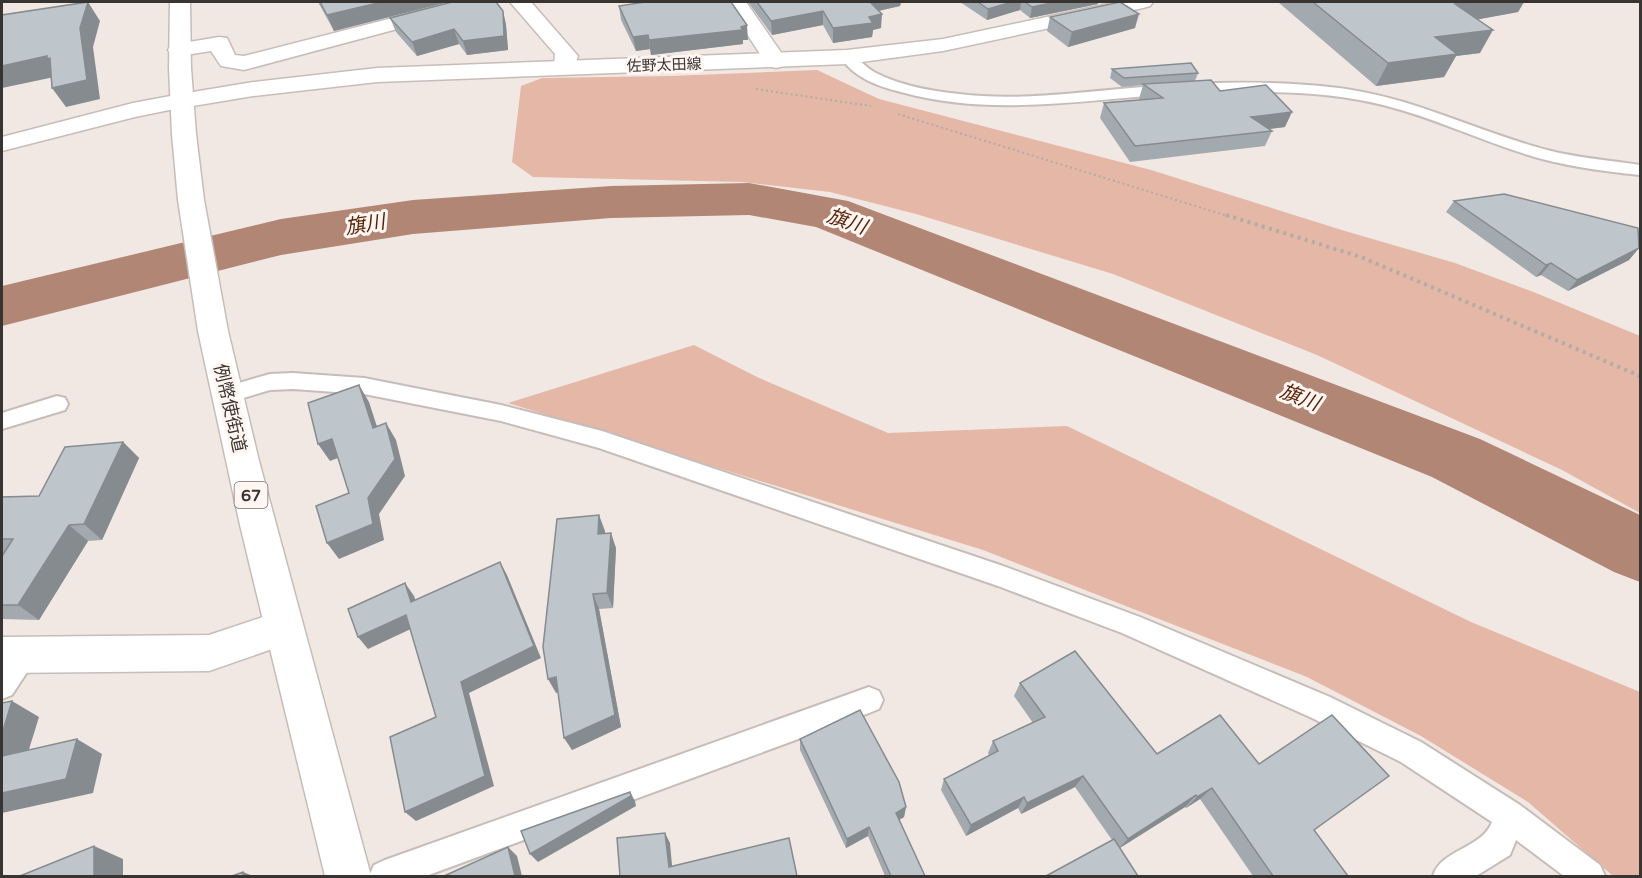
<svg xmlns="http://www.w3.org/2000/svg" width="1642" height="878" viewBox="0 0 1642 878" font-family="'Varela Round','Noto Sans JP',sans-serif">
<rect width="100%" height="100%" fill="#f1e8e4"/>
<!-- green -->
<g fill="#e4b7a7">
<polygon points="817,70 879,99 1151,170 1345,231 1455,263 1536,293 1640,336 1640,513 1562,470 1317,355 1113,274 916,214 830,192 742,182 533,177 512,162 521,86 542,78 671,76"/>
<polygon points="694,345 757,377 888,433 1067,426 1471,622 1640,692 1640,876 1613,876 1528,802 1421,736 1307,677 983,550 508,403"/>
</g>
<g fill="none" stroke-linecap="round" stroke-linejoin="round">
<!-- river -->
<polygon fill="#b28675" fill-rule="evenodd" points="749,183 848,201 1480,439 1640,515 1640,582 1614,572 1432,477 816,227 749,215 611,218 413,234 281,255 2,326 2,286 281,219 413,200 611,186"/>
<!-- service casing -->
<g stroke="#c6bdb9" stroke-width="4">
<g id="service">
<path d="M847,53C857,55 865,68 876,73C901,86 931,91 959,94C1016,101 1074,93 1131,88C1197,82 1264,80 1330,87C1409,95 1472,130 1547,150C1577,158 1609,160 1640,165V175C1602,171 1562,166 1525,154C1477,139 1432,117 1383,105C1322,90 1257,91 1194,93C1095,97 998,119 901,92C877,86 855,78 840,57Z"/>
<path d="M293,373L364,378L501,405L602,431L1003,566L1140,617L1330,697L1421,742L1520,805L1600,865L1605,876H1564L1516,840L1510,855L1476,876H1433C1441,849 1482,849 1492,822L1401,762L1310,717L1122,633L998,586L599,448L501,421L364,394L293,389L270,390L226,403L218,401L215,395L218,389L270,374Z"/>
<polygon points="57,396 65,398 68,404 65,410 2,429 2,413"/>
<path d="M26,642L35,645L39,654L12,695L2,699C2,674 0,652 26,642Z"/>
<polygon points="869,687 879,691 883,700 879,709 869,713 426,876 369,876 374,865 385,860"/>
</g>
</g>
<!-- minor casing -->
<g stroke="#c6bdb9" stroke-width="3">
<g id="minor">
<polygon points="455,2 486,2 483,6 244,70 221,66 211,51 179,56 171,55 168,50 171,45 219,37 227,38 235,55 244,56"/>
<polygon points="510,2 531,2 578,56 573,72 565,74 557,72 554,67 555,54"/>
<polygon points="726,2 746,2 787,61 784,66 776,68 768,66"/>
<polygon points="181,94 189,96 192,101 189,106 135,117 2,151 2,137 133,103"/>
<polygon points="284,610 298,616 303,628 298,640 209,671 2,673 2,637 209,635"/>
</g>
</g>
<!-- secondary casing -->
<g stroke="#c6bdb9" stroke-width="3">
<polygon id="secondary" points="1117,2 1153,2 1150,6 1143,8 943,51 847,64 377,82 253,96 181,108 173,106 170,101 173,96 181,94 253,82 377,68 847,50 943,39"/>
</g>
<!-- primary casing -->
<g stroke="#c6bdb9" stroke-width="3">
<polygon id="primary" points="170,2 190,2 191,68 196,134 204,200 228,331 259,461 371,876 325,876 240,525 198,331 178,200 172,134 169,68"/>
</g>
<!-- path-far1 -->
<g stroke="#b2aba7" stroke-width="2" stroke-dasharray="2 3" stroke-linecap="butt">
<polyline points="756,89 871,106"/>
<polyline points="898,114 1231,217"/>
</g>
<!-- path -->
<polyline stroke="#b2aba7" stroke-width="4" stroke-dasharray="3 4.5" stroke-linecap="butt" points="1226,215 1361,257 1640,376"/>
<!-- service -->
<use href="#service" fill="#fff" fill-rule="evenodd"/>
<!-- minor -->
<use href="#minor" fill="#fff" fill-rule="evenodd"/>
<!-- secondary -->
<use href="#secondary" fill="#fff" fill-rule="evenodd"/>
<!-- primary -->
<use href="#primary" fill="#fff" fill-rule="evenodd"/>
</g>
<!-- wall -->
<g fill="#a3aaaf">
<polygon points="318,2 448,2 334,31"/>
<polygon points="748,2 901,2 900,6 879,11 881,28 873,30 872,37 833,43 823,25 772,35"/>
<polygon points="960,2 1098,2 1098,4 1030,18 1020,10 987,20"/>
<polygon points="1278,2 1524,2 1518,12 1478,19 1480,53 1456,56 1444,77 1376,86"/>
<polygon points="619,6 748,40 743,40 743,44 651,55 650,49 636,51 621,20"/>
<polygon points="503,11 506,25 508,50 467,55 459,44 417,56 396,32 390,18"/>
<polygon points="1050,17 1135,28 1068,47 1047,31"/>
<polygon points="1112,69 1198,73 1195,81 1220,91 1285,127 1269,129 1272,131 1265,146 1130,162 1100,118 1104,103 1140,100 1139,99 1143,85 1122,87 1110,78"/>
<polygon points="1454,201 1639,248 1629,260 1568,291 1541,275 1536,277 1446,212"/>
<polygon points="123,442 139,458 102,540 88,541 39,620 2,619 2,497 39,496"/>
<polygon points="605,531 605,533 616,548 613,608 599,609 621,727 572,750 558,692 556,693"/>
<polygon points="1020,683 1157,754 1314,830 1348,876 1253,876 1200,799 1186,808 1185,807 1120,848 1112,840 1075,787 1021,814 1018,808 966,836 941,790 944,779 989,755 988,753 993,741 1033,723 1014,696"/>
<polygon points="800,739 906,807 904,817 899,820 925,876 885,876 868,836 846,848 800,750"/>
</g>
<!-- shaded-wall -->
<g fill="#858b8e">
<polygon points="88,2 100,21 93,47 100,99 66,107 52,88"/>
<polygon points="382,2 448,2 334,31 327,15"/>
<polygon points="868,2 901,2 900,6 868,13"/>
<polygon points="1012,2 1021,2 1020,10 987,20 988,9"/>
<polygon points="1056,2 1098,2 1098,4 1030,18 1032,7"/>
<polygon points="1467,2 1524,2 1518,12 1443,26 1455,4"/>
<polygon points="503,11 506,25 508,50 467,55 463,41"/>
<polygon points="823,11 823,25 772,35 771,21"/>
<polygon points="882,14 881,28 873,30 872,37 833,43 833,28 869,17"/>
<polygon points="1139,14 1135,28 1068,47 1072,32"/>
<polygon points="747,25 748,40 743,40 743,44 651,55 649,40"/>
<polygon points="454,29 459,44 417,56 412,42"/>
<polygon points="1493,30 1480,53 1456,56 1444,77 1376,86 1388,63 1435,37"/>
<polygon points="648,35 650,49 636,51 633,37"/>
<polygon points="47,56 50,58 59,76 2,88 2,66"/>
<polygon points="1292,112 1285,127 1244,132 1251,117"/>
<polygon points="1639,248 1629,260 1568,291 1577,280"/>
<polygon points="1551,263 1541,275 1536,277 1546,265"/>
<polygon points="359,385 369,402 383,445 373,428"/>
<polygon points="386,423 396,440 405,476 379,514 384,540 339,559 327,543 368,498"/>
<polygon points="332,439 343,456 330,461 318,444"/>
<polygon points="123,442 139,458 102,540 84,524"/>
<polygon points="599,515 605,531 604,549 598,534"/>
<polygon points="69,525 88,541 39,620 18,605"/>
<polygon points="611,533 616,548 613,608 607,593"/>
<polygon points="500,562 507,575 541,658 469,693 494,786 416,821 405,812 461,682"/>
<polygon points="405,583 414,596 420,614 411,602"/>
<polygon points="593,594 599,609 621,727 572,750 564,738"/>
<polygon points="406,615 415,627 368,649 358,637"/>
<polygon points="556,677 564,690 556,693 548,679"/>
<polygon points="12,701 39,717 22,772 2,762 2,734"/>
<polygon points="77,739 102,754 93,793 2,813 2,793"/>
<polygon points="1083,776 1075,787 1021,814 1027,803"/>
<polygon points="1212,788 1200,799 1186,808 1197,797"/>
<polygon points="630,792 635,801 636,806 538,862 530,854"/>
<polygon points="1196,795 1185,807 1118,849 1128,839"/>
<polygon points="1024,797 1018,808 966,836 971,825"/>
<polygon points="906,807 904,817 894,823 896,813"/>
<polygon points="869,827 868,836 846,848 847,839"/>
<polygon points="665,833 670,843 673,876 669,867"/>
<polygon points="94,846 123,859 123,876 94,876"/>
<polygon points="508,847 517,856 522,876 515,876"/>
<polygon points="243,872 253,876 243,876"/>
</g>
<!-- building -->
<g fill="#bec6cb" stroke="#858b8e" stroke-width="1.5">
<polygon points="88,2 80,28 87,80 52,88 50,58 47,59 47,56 2,66 2,15"/>
<polygon points="320,2 382,2 327,15"/>
<polygon points="452,2 496,2 503,11 504,36 463,41 454,29 412,42 390,18"/>
<polygon points="645,2 731,2 747,25 741,27 742,30 649,40 648,35 633,37 619,6"/>
<polygon points="757,2 870,2 882,14 869,17 873,23 833,28 823,11 771,21"/>
<polygon points="978,2 1012,2 988,9"/>
<polygon points="1025,2 1056,2 1032,7"/>
<polygon points="1120,2 1139,14 1072,32 1050,17"/>
<polygon points="1313,2 1467,2 1455,4 1493,30 1435,37 1457,54 1388,63"/>
<polygon points="1191,63 1198,73 1124,78 1112,69"/>
<polygon points="1211,80 1220,91 1266,85 1292,112 1251,117 1272,131 1135,146 1104,103 1163,98 1143,84"/>
<polygon points="1504,194 1638,228 1639,248 1577,280 1551,263 1546,265 1454,201"/>
<polygon points="359,385 373,428 386,423 395,459 368,498 373,524 327,543 316,506 349,493 332,439 318,444 308,403"/>
<polygon points="123,442 84,524 69,525 18,605 2,605 2,556 13,539 2,539 2,497 39,496 65,447"/>
<polygon points="599,515 598,534 611,533 607,593 593,594 615,715 564,738 556,677 548,679 543,647 557,519"/>
<polygon points="500,562 534,646 461,682 485,776 405,812 390,737 436,717 406,615 358,637 348,609 405,583 411,602"/>
<polygon points="1075,651 1157,754 1220,715 1259,764 1332,715 1389,776 1314,830 1348,876 1273,876 1212,788 1197,797 1196,795 1128,839 1083,776 1027,803 1024,797 971,825 944,779 998,751 993,741 1045,717 1020,683"/>
<polygon points="12,701 2,734 2,703"/>
<polygon points="860,710 899,782 906,807 896,813 925,876 891,876 869,827 847,839 800,739"/>
<polygon points="77,739 66,779 2,793 2,756"/>
<polygon points="630,792 631,796 530,854 521,831"/>
<polygon points="665,833 669,867 789,838 797,876 620,876 617,838"/>
<polygon points="1114,839 1138,876 1046,876"/>
<polygon points="94,846 94,876 20,876"/>
<polygon points="508,847 515,876 444,876"/>
<polygon points="243,872 243,876 232,876"/>
</g>
<g text-anchor="middle" stroke-width="6" stroke-linejoin="round" paint-order="stroke">
<!-- far-street labels -->
<g font-size="15" fill="#373432" stroke="#fff5f1">
<text transform="translate(664 65) rotate(-2)" y="5">佐野太田線</text>
</g>
<!-- shield labels -->
<rect fill="#fff5f1" stroke="#736e6b" stroke-width="1.5" x="234.5" y="482" width="33" height="26" rx="4.5"/>
<g font-size="16" font-weight="bold" fill="#373432">
<text x="251" y="501">67</text>
</g>
<!-- street labels -->
<g font-size="18" fill="#373432" stroke="#fff5f1">
<text transform="translate(230 408) rotate(77)" y="6">例幣使街道</text>
</g>
<!-- water labels -->
<g font-size="20" font-style="italic" fill="#571f06" stroke="#fff5f1">
<text transform="translate(847 221) rotate(19)" y="7">旗川</text>
<text transform="translate(365 224) rotate(-9)" y="7">旗川</text>
<text transform="translate(1300 397) rotate(21)" y="7">旗川</text>
</g>
</g>
<!-- border -->
<rect width="1642" height="878" fill="none" stroke="#373432" stroke-width="6"/>
</svg>
